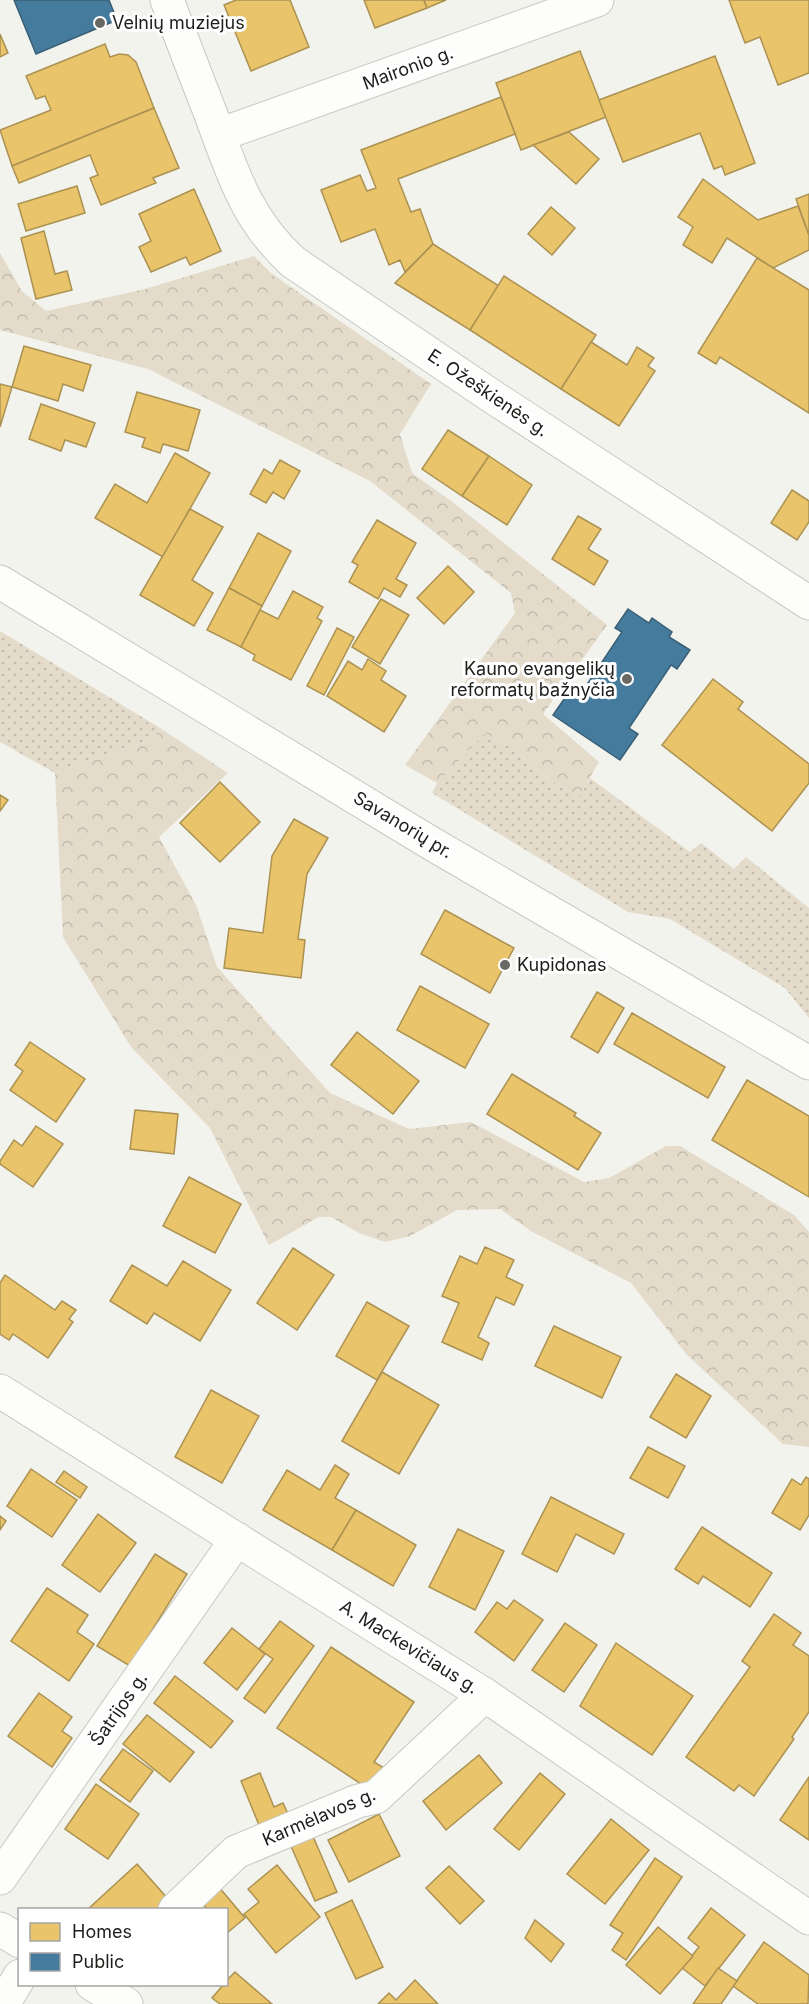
<svg xmlns="http://www.w3.org/2000/svg" width="809" height="2004" viewBox="0 0 809 2004" font-family="Inter,sans-serif">
<defs>
<pattern id="grass-dots" width="8" height="8" patternUnits="userSpaceOnUse" patternTransform="scale(1.5)"><rect width="8" height="8" fill="#e4dbcb"/><path d="M2 2h.1M6 6h.1" fill="none" stroke="#c3bcae" stroke-width="1.8" stroke-linecap="round"/></pattern>
<pattern id="forest-crowns" width="20" height="18" patternUnits="userSpaceOnUse" patternTransform="scale(1.5)"><rect width="20" height="18" fill="#e4dbcb"/><path d="M2 6a3 3 0 1 1 6 0M12 15a3 3 0 1 1 6 0" fill="none" stroke="#c3bcae"/></pattern>
</defs>
<rect width="100%" height="100%" fill="#f2f3ed"/>
<!-- grass -->
<g fill="url(#grass-dots)">
<polygon points="0,631 160,728 153,739 55,773 0,742"/>
<polygon points="485,733 510,747 551,781 579,796 590,778 690,852 701,843 734,869 746,857 809,908 809,1018 785,988 670,919 628,912 432,793 437,783"/>
</g>
<!-- forest -->
<g fill="url(#forest-crowns)">
<polygon points="0,253 22,291 46,311 145,289 254,256 272,274 431,384 400,434 412,473 455,504 607,625 543,714 599,762 579,796 551,781 510,747 485,733 437,783 405,765 515,613 511,593 370,481 148,369 0,330"/>
<polygon points="160,728 228,773 159,837 196,905 217,967 330,1093 409,1129 471,1122 584,1182 609,1178 666,1146 680,1146 794,1215 809,1232 809,1447 783,1444 687,1355 631,1283 531,1231 500,1209 457,1210 410,1236 385,1242 359,1233 331,1217 319,1217 269,1245 210,1128 131,1047 63,937 55,773 153,739"/>
</g>
<!-- homes -->
<g fill="#e9c46a" stroke="#ac9252" stroke-width="1.5">
<polygon points="236,0 290,0 309,47 251,71 224,5"/>
<polygon points="364,0 424,0 427,8 375,28"/>
<polygon points="424,0 446,0 427,8"/>
<polygon points="729,0 809,0 809,73 778,85 760,37 745,43"/>
<polygon points="0,34 8,53 0,57"/>
<polygon points="105,44 110,57 119,54 128,55 136,62 154,108 12,166 0,130 51,110 45,96 36,99 26,76"/>
<polygon points="580,51 606,117 521,150 496,83"/>
<polygon points="715,56 755,163 725,175 722,166 714,169 700,133 623,162 599,100"/>
<polygon points="501,97 515,134 398,179 411,212 420,209 433,244 405,272 400,260 389,265 375,229 341,242 321,190 360,175 367,191 376,188 361,150"/>
<polygon points="154,108 179,168 153,178 156,183 101,205 90,178 98,175 90,155 19,183 12,166"/>
<polygon points="569,132 599,159 576,184 533,145"/>
<polygon points="703,179 758,220 798,206 809,235 809,250 773,268 727,238 712,263 683,245 693,227 678,217"/>
<polygon points="77,186 85,213 26,231 18,204"/>
<polygon points="194,189 221,251 190,265 186,257 151,272 139,247 151,241 139,214"/>
<polygon points="809,194 809,235 796,199"/>
<polygon points="551,207 575,228 552,255 528,234"/>
<polygon points="44,231 55,274 67,271 72,290 36,299 21,238"/>
<polygon points="433,244 499,286 470,330 395,283"/>
<polygon points="757,258 809,290 809,413 720,357 716,364 698,353"/>
<polygon points="504,276 596,335 561,389 470,330"/>
<polygon points="591,342 627,365 637,347 654,358 648,366 655,371 619,426 561,389"/>
<polygon points="24,346 91,365 83,391 63,384 58,401 12,387"/>
<polygon points="0,384 12,387 0,427"/>
<polygon points="137,392 200,410 188,451 163,444 160,453 142,447 145,438 125,432"/>
<polygon points="41,404 95,423 86,447 65,440 61,451 29,439"/>
<polygon points="448,430 489,456 462,496 422,469"/>
<polygon points="175,453 210,473 163,557 95,518 115,484 147,503"/>
<polygon points="489,456 532,485 507,525 462,496"/>
<polygon points="280,460 300,471 284,499 273,492 266,503 250,494 264,469 272,474"/>
<polygon points="792,490 809,501 809,522 797,540 771,523"/>
<polygon points="190,509 223,527 192,580 213,593 194,626 140,595"/>
<polygon points="578,516 601,529 588,549 608,561 594,585 552,559"/>
<polygon points="377,520 416,543 396,579 407,585 400,597 384,588 378,599 349,582 358,565 352,562"/>
<polygon points="258,533 291,551 262,606 229,588"/>
<polygon points="448,566 474,592 444,624 417,598"/>
<polygon points="229,588 262,606 241,647 207,630"/>
<polygon points="293,591 323,607 317,618 322,621 291,680 253,660 255,655 241,647 260,610 278,619"/>
<polygon points="381,599 409,615 380,664 352,647"/>
<polygon points="337,628 354,637 324,695 307,686"/>
<polygon points="368,659 386,671 381,680 406,696 384,732 327,696 348,661 362,670"/>
<polygon points="713,679 743,702 738,709 809,764 809,783 772,831 662,745"/>
<polygon points="220,782 260,822 220,862 180,823"/>
<polygon points="0,795 8,800 0,811"/>
<polygon points="294,819 328,838 307,874 298,939 305,940 301,978 224,968 229,928 263,933 272,856"/>
<polygon points="445,910 514,948 490,993 421,954"/>
<polygon points="420,986 489,1024 465,1068 397,1030"/>
<polygon points="597,992 624,1008 598,1053 571,1037"/>
<polygon points="632,1013 725,1067 708,1098 614,1044"/>
<polygon points="357,1032 419,1081 393,1114 331,1065"/>
<polygon points="30,1042 85,1079 56,1122 10,1090 23,1071 15,1065"/>
<polygon points="512,1074 576,1113 574,1116 601,1133 578,1170 487,1114"/>
<polygon points="747,1080 809,1116 809,1197 712,1140"/>
<polygon points="135,1110 178,1114 174,1154 130,1149"/>
<polygon points="36,1126 63,1144 33,1187 0,1164 0,1161 14,1140 22,1146"/>
<polygon points="189,1177 241,1204 215,1253 163,1226"/>
<polygon points="485,1247 514,1260 506,1277 523,1285 514,1305 496,1297 478,1337 489,1343 482,1360 442,1342 459,1303 442,1296 460,1256 477,1264"/>
<polygon points="293,1248 334,1275 297,1330 257,1303"/>
<polygon points="183,1261 231,1290 200,1341 154,1313 147,1324 110,1301 132,1265 167,1286"/>
<polygon points="5,1275 55,1310 62,1301 76,1310 69,1319 73,1322 48,1358 13,1334 9,1340 0,1334 0,1283"/>
<polygon points="367,1302 409,1326 377,1380 336,1356"/>
<polygon points="554,1326 621,1357 602,1398 535,1366"/>
<polygon points="382,1372 439,1405 399,1474 342,1441"/>
<polygon points="676,1374 711,1396 686,1438 650,1417"/>
<polygon points="211,1390 259,1416 222,1483 175,1457"/>
<polygon points="648,1447 685,1466 668,1498 630,1478"/>
<polygon points="335,1465 349,1474 335,1498 356,1510 332,1550 263,1510 287,1470 320,1490"/>
<polygon points="31,1469 77,1500 52,1537 7,1506"/>
<polygon points="64,1471 87,1487 80,1498 56,1482"/>
<polygon points="806,1477 809,1479 809,1515 800,1530 772,1513 792,1479 801,1485"/>
<polygon points="551,1497 624,1534 614,1554 576,1534 557,1572 522,1554"/>
<polygon points="356,1510 416,1545 393,1586 332,1550"/>
<polygon points="98,1514 136,1543 100,1592 62,1565"/>
<polygon points="0,1516 6,1521 0,1530"/>
<polygon points="702,1527 772,1573 750,1607 703,1576 698,1584 675,1569"/>
<polygon points="458,1529 504,1551 475,1610 429,1587"/>
<polygon points="155,1554 187,1574 130,1666 97,1646"/>
<polygon points="47,1588 88,1615 77,1632 94,1644 69,1681 11,1641"/>
<polygon points="514,1600 543,1620 514,1661 475,1632 497,1602 507,1609"/>
<polygon points="774,1614 801,1633 793,1645 809,1656 809,1712 792,1737 794,1739 754,1796 739,1785 734,1791 686,1757 750,1667 742,1661"/>
<polygon points="280,1621 314,1646 265,1713 244,1698 273,1659 259,1649"/>
<polygon points="565,1623 597,1645 564,1692 532,1670"/>
<polygon points="232,1628 265,1654 237,1690 204,1663"/>
<polygon points="616,1643 693,1696 652,1755 580,1706"/>
<polygon points="331,1647 414,1702 374,1762 384,1768 370,1790 277,1728"/>
<polygon points="175,1676 233,1721 211,1748 154,1703"/>
<polygon points="39,1693 72,1717 62,1731 72,1738 52,1767 8,1736"/>
<polygon points="147,1715 194,1752 170,1782 123,1744"/>
<polygon points="123,1749 153,1771 130,1802 100,1780"/>
<polygon points="479,1755 502,1783 446,1830 423,1801"/>
<polygon points="260,1773 274,1807 283,1803 290,1818 261,1830 241,1781"/>
<polygon points="540,1773 565,1794 519,1850 494,1829"/>
<polygon points="809,1777 809,1840 780,1820"/>
<polygon points="96,1784 139,1814 108,1859 65,1829"/>
<polygon points="379,1814 400,1856 349,1882 328,1840"/>
<polygon points="611,1819 649,1850 605,1904 567,1874"/>
<polygon points="312,1834 337,1892 315,1901 290,1844"/>
<polygon points="655,1858 682,1877 626,1960 612,1950 623,1933 610,1925"/>
<polygon points="137,1864 169,1900 159,1910 87,1910"/>
<polygon points="277,1865 320,1917 276,1953 244,1914 259,1902 248,1889"/>
<polygon points="449,1866 484,1901 460,1924 426,1888"/>
<polygon points="218,1886 245,1918 227,1933 226,1910 208,1910 200,1900"/>
<polygon points="352,1900 383,1967 356,1979 325,1913"/>
<polygon points="711,1908 745,1935 705,1986 682,1968 699,1947 688,1938"/>
<polygon points="535,1920 564,1944 551,1962 525,1938"/>
<polygon points="658,1927 693,1956 660,1994 626,1965"/>
<polygon points="764,1942 809,1975 808,2004 758,2004 733,1986"/>
<polygon points="718,1968 737,1981 721,2004 693,2004"/>
<polygon points="235,1972 272,2004 220,2004 212,1998 224,1984 226,1984 226,1981"/>
<polygon points="415,1980 438,2004 378,2004 389,1993 396,2000"/>
</g>
<!-- public -->
<g fill="#457b9d" stroke="#395f76" stroke-width="1.5">
<polygon points="14,0 109,0 117,20 36,54"/>
<polygon points="628,609 649,623 652,618 672,632 669,637 690,650 677,669 671,665 629,728 638,734 620,760 553,715 571,689 580,695 622,632 615,628"/>
</g>
<g fill="none" stroke-linecap="round" stroke-linejoin="round">
<!-- street casing -->
<g stroke="#c7c8c3" stroke-width="35">
<g id="street">
<path d="M167,0C181,37 195,74 210,112C232,171 245,218 293,262L493,397L809,603"/>
<polyline points="219,135 597,0"/>
<polyline points="0,1391 485,1695 809,1918"/>
<polyline points="0,1878 237,1539"/>
<polyline points="175,1910 236,1852 358,1801 376,1797 485,1695"/>
<polyline points="0,1929 20,1941"/>
<polyline points="92,1984 126,2004"/>
<polyline points="3,2004 20,1976"/>
</g>
</g>
<!-- secondary casing -->
<g stroke="#c7c8c3" stroke-width="35">
<polyline id="secondary" points="0,582 434,845 809,1063"/>
</g>
<!-- street -->
<use href="#street" stroke="#fdfdfc" stroke-width="33"/>
<!-- secondary -->
<use href="#secondary" stroke="#fdfdfc" stroke-width="33"/>
</g>
<!-- markers -->
<g fill="#686964" stroke="#fff" stroke-width="2">
<circle cx="100" cy="23" r="6"/>
<circle cx="627" cy="679" r="6"/>
<circle cx="505" cy="965" r="6"/>
</g>
<g text-anchor="middle" stroke-width="6" stroke-linejoin="round" paint-order="stroke">
<!-- poi labels -->
<g font-size="18" fill="#1d1e1a" stroke="#fff" text-anchor="start">
<text x="112" y="29">Velnių muziejus</text>
<text x="615" y="675" text-anchor="end">Kauno evangelikų<tspan x="615" dy="21">reformatų bažnyčia</tspan></text>
<text x="517" y="971">Kupidonas</text>
</g>
<!-- street labels -->
<g font-size="18" fill="#1d1e1a" stroke="#fff">
<text transform="translate(408 68) rotate(-20)" y="6">Maironio g.</text>
<text transform="translate(488 393) rotate(34)" y="6">E. Ožeškienės g.</text>
<text transform="translate(403 825) rotate(31)" y="6">Savanorių pr.</text>
<text transform="translate(409 1647) rotate(32)" y="6">A. Mackevičiaus g.</text>
<text transform="translate(119 1709) rotate(-55)" y="6">Šatrijos g.</text>
<text transform="translate(319 1817) rotate(-23)" y="6">Karmėlavos g.</text>
</g>
</g>
<!-- legend -->
<rect x="18" y="1908" width="210" height="78" fill="#ffffff" stroke="#a5a5a3" stroke-width="1.5"/>
<rect x="30" y="1923" width="30" height="18" fill="#e9c46a" stroke="#a5a5a3" stroke-width="1.5"/>
<text x="72" y="1938" font-size="18" fill="#1d1e1a">Homes</text>
<rect x="30" y="1953" width="30" height="18" fill="#457b9d" stroke="#a5a5a3" stroke-width="1.5"/>
<text x="72" y="1968" font-size="18" fill="#1d1e1a">Public</text>
</svg>
